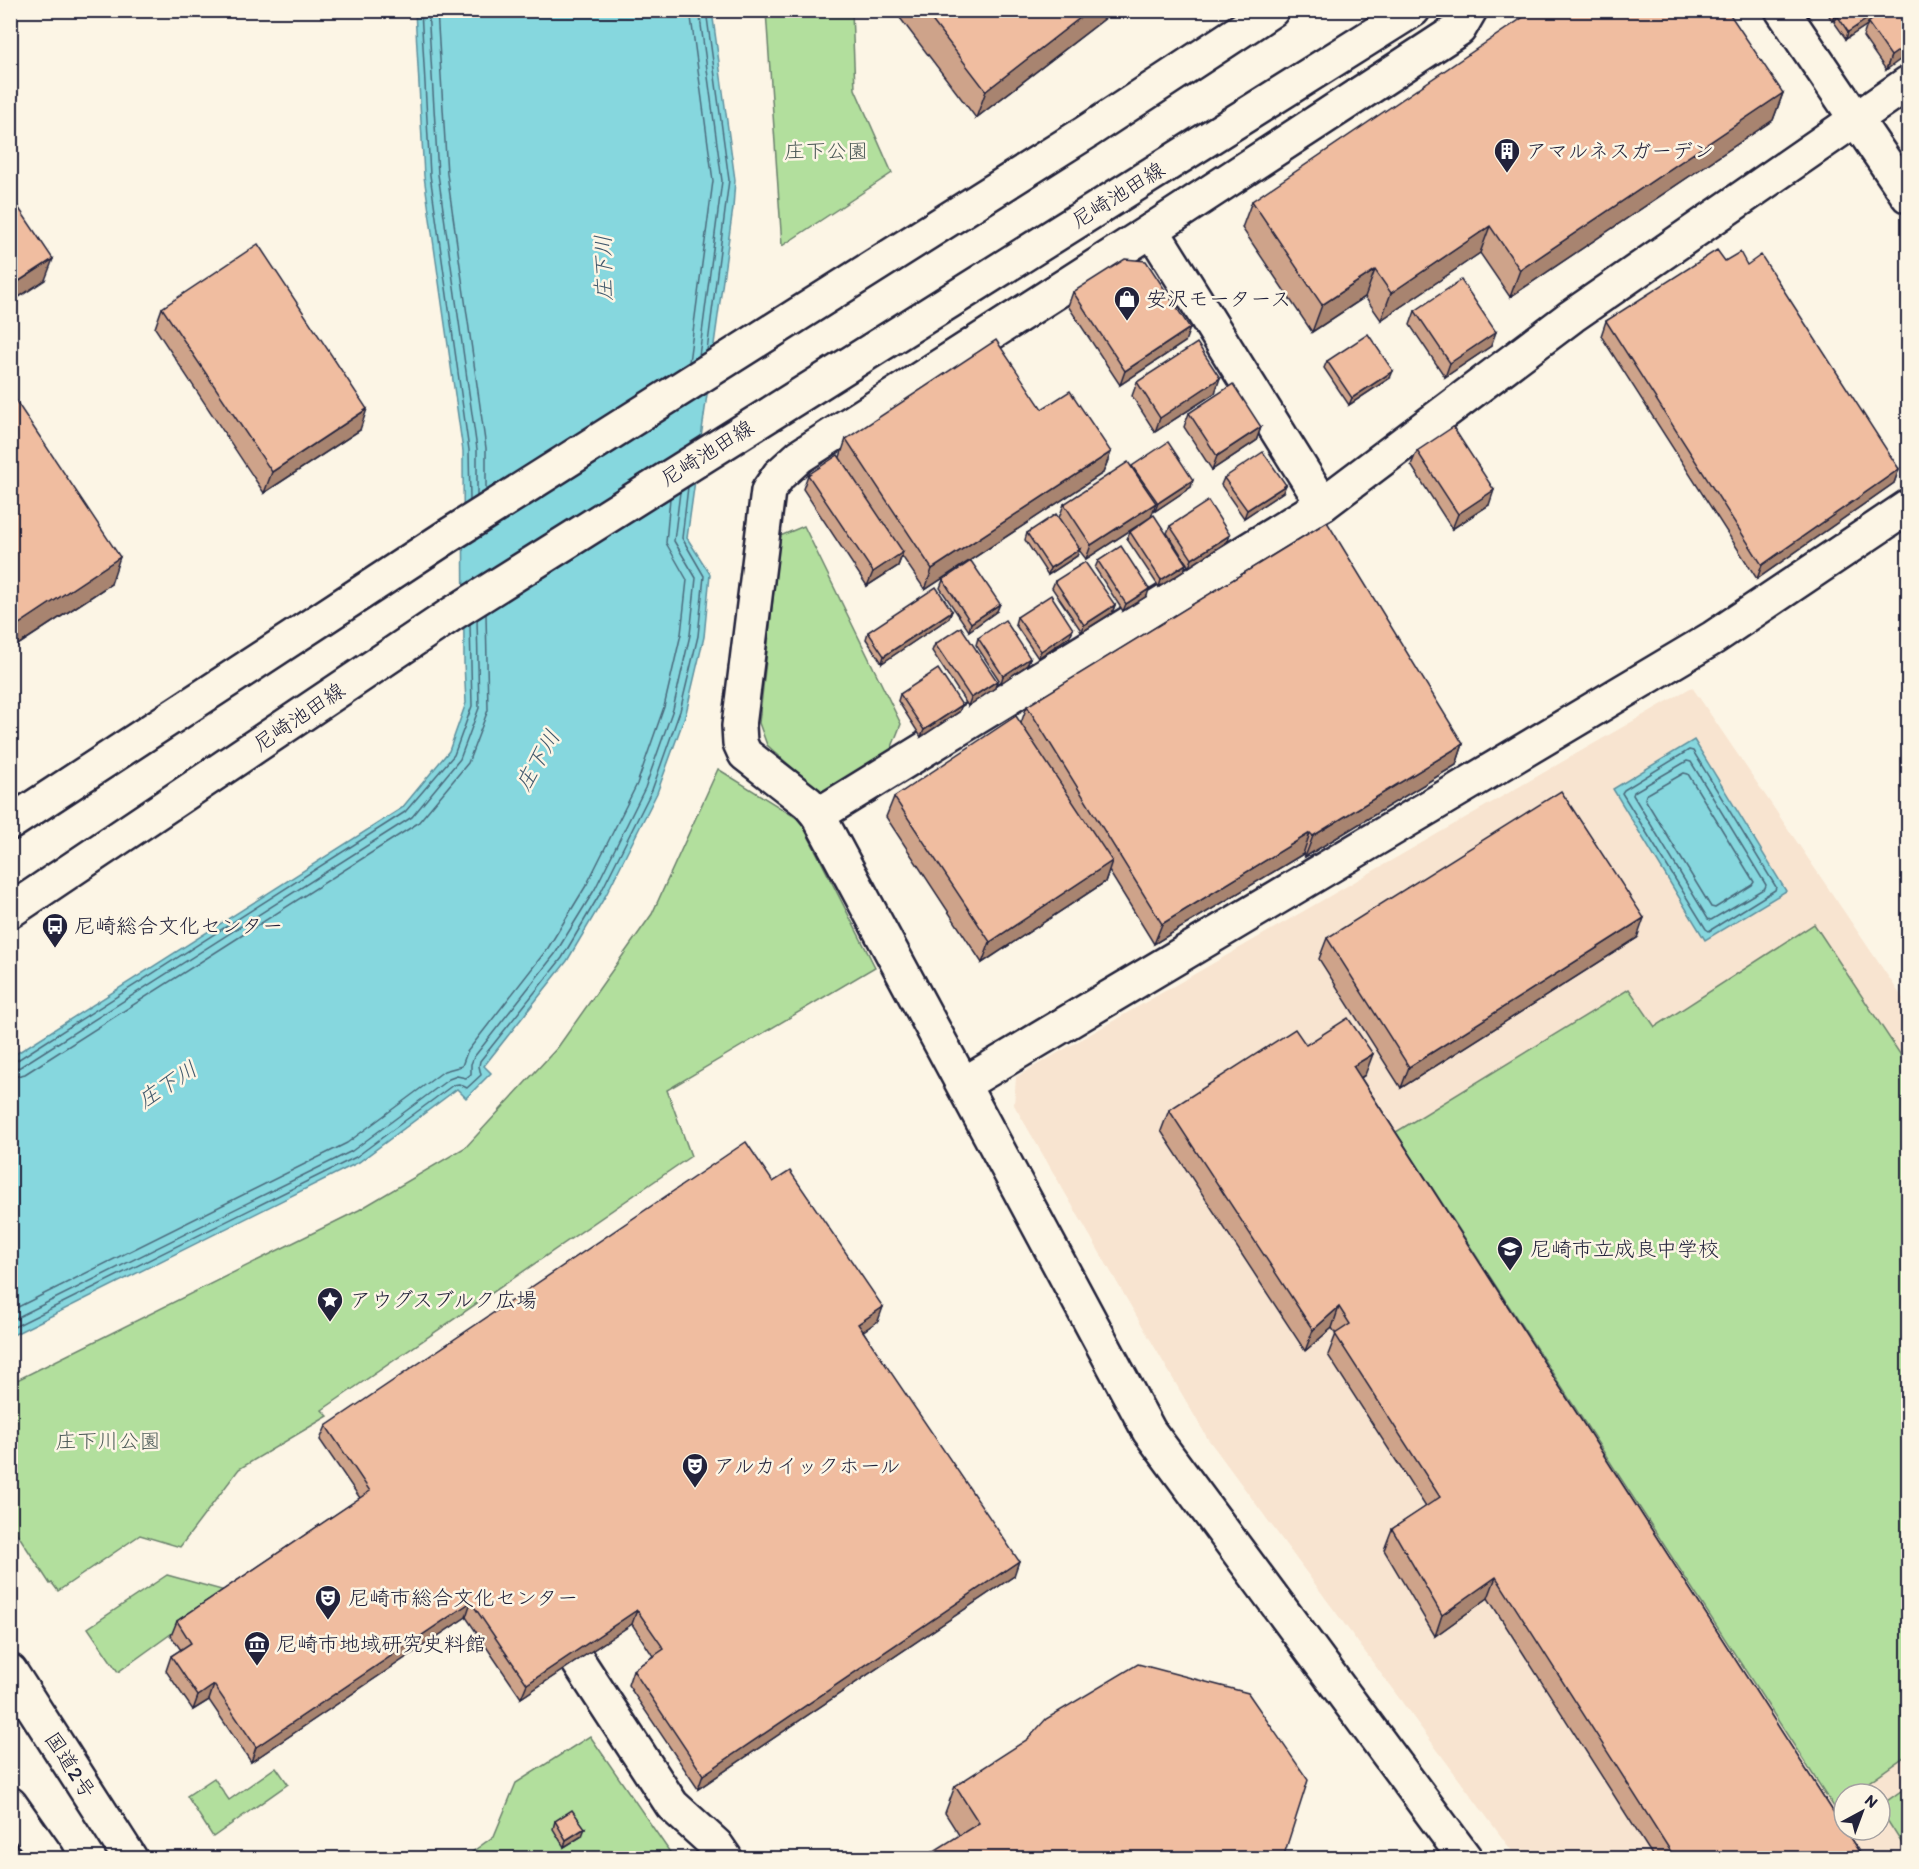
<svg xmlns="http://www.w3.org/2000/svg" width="1919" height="1869" viewBox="0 0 1919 1869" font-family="Itim,'Klee One',sans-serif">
<rect width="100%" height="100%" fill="#fcf5e5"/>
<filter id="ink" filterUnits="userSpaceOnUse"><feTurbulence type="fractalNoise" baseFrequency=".0167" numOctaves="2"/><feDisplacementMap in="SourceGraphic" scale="12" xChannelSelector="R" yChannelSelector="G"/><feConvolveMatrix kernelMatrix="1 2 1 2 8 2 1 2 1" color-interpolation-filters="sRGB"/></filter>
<g filter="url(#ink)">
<!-- built -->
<path fill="#f8e4d0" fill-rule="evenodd" d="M1692,687L1908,1006V1858H1517L1208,1439L1014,1105L1016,1077ZM1844,1794H1880V1830H1844Z"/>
<!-- green -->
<g fill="#b2df9d" stroke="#6a806c" stroke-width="1.5">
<polygon points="766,11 852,11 855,89 892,173 782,246"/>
<polygon points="804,526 901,724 888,757 822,795 767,745 759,723 780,536"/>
<polygon points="718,769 800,820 875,967 667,1090 691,1156 322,1410 328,1416 239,1469 180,1547 140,1535 58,1591 52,1583 50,1584 11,1524 11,1383 359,1210 466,1147 558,1047 652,914"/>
<polygon points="1814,924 1908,1066 1908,1754 1852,1794 1844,1794 1844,1800 1834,1807 1396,1132 1629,989 1655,1027"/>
<polygon points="167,1575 229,1592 118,1672 88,1628"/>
<polygon points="590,1736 674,1858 464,1858 494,1836 516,1783"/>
<polygon points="276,1767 288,1784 213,1837 187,1796 214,1778 229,1800"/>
<polygon points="1908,1786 1908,1853 1880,1809 1880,1806"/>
</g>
<!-- water -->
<g fill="#86d7de" stroke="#5e8f9d" stroke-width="1.5">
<polygon points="415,11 712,11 735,180 733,208 687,538 710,574 704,637 686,713 657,793 606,895 567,961 484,1066 491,1073 466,1098 457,1089 359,1162 11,1336 11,1057 402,808 449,751 466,703 464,663 463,451 424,176"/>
<polygon points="1694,740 1786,891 1705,940 1613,789"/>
</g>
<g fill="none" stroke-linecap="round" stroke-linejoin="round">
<!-- shore -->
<g stroke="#4a6a7c" stroke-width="1.5">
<polyline points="421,10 430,175 469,450 470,501"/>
<polyline points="428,10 438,174 477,449 477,496"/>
<polyline points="437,10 447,174 486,448 486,491"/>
<polyline points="699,10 722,181 699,356"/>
<polyline points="706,10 729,180 707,351"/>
<polyline points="689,362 713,181 690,10"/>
<polygon points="1689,750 1693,751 1776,887 1775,890 1709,931 1706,929 1622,793 1624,790"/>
<polygon points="1687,761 1691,762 1766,885 1765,888 1711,920 1708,919 1633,795 1634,792"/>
<polygon points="1684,773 1688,774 1754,882 1752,885 1715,908 1711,907 1645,799 1646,795"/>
<polyline points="10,1062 16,1061 405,812 454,755 472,706 470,624"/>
<polyline points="10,1069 20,1067 412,817 460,759 479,708 477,619"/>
<polyline points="10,1078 25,1074 418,823 468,763 488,710 486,614"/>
<polyline points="10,1311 347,1143 444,1071 462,1066 467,1052 548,948 587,884 637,784 664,707 681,634 687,580 666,543 670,498"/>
<polyline points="10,1321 352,1151 449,1079 457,1076 466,1078 471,1074 471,1064 474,1057 555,954 595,889 645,788 673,709 690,635 696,578 674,541 680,492"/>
<polyline points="10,1329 356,1157 453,1085 459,1084 467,1088 481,1075 479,1066 480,1061 562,958 601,892 652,790 680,711 698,636 704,576 682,538 688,487"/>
</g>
<!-- street casing -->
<g stroke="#22223b" stroke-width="38">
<g id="street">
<polyline points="1782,10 1908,196"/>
<polyline points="1152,230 1323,504"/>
<polyline points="818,815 1323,504 1572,316 1908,83"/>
<polyline points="964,1084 1713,638 1908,507"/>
<polyline points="578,1661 672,1805 716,1845 725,1858"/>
<polyline points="1465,1858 1149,1431 818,815 808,803 745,754 740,743 739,726 768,491 779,475 800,456 1152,230 1459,29 1470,10"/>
</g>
</g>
<!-- primary casing -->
<g stroke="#22223b" stroke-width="38">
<g id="primary">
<polyline points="10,823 451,534 1085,133 1272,10"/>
<polyline points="10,911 452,614 1413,10"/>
</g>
</g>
<!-- highway casing -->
<g stroke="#22223b" stroke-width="38">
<g id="highway">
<polyline points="10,1671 130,1858"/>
<polyline points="10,1804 48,1858"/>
</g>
</g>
<!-- street -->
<use href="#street" stroke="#fcf5e5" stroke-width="33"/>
<!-- primary -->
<use href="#primary" stroke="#fcf5e5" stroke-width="33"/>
<!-- highway -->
<use href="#highway" stroke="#fcf5e5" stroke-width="33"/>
</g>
<!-- wall -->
<g fill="#cea38a" stroke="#22223b" stroke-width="1.5">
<polygon points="894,10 1116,10 976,118"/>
<polygon points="1826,10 1908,10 1886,70 1863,37 1867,25 1846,39 1834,22 1836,19 1832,21"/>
<polygon points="1783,93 1773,120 1510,297 1480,253 1381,320 1365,297 1312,332 1242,228 1252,201"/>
<polygon points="1725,261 1747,265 1899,469 1894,483 1757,579 1601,336 1606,321"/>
<polygon points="1073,292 1185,342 1120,385 1068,306"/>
<polygon points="162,308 360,430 264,493 155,328"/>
<polygon points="1415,311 1491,346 1445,377 1410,325"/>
<polygon points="1327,361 1390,378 1349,405 1324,368"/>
<polygon points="1137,382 1215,393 1155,432 1132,396"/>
<polygon points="10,392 111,584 10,650"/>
<polygon points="1042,409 1111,452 1103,473 925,590 902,556 898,566 867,586 803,489 808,475 840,457 846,439"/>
<polygon points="1189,413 1261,427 1256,441 1212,470 1184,427"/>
<polygon points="1417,451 1489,505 1452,529 1411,465"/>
<polygon points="1132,467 1191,487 1155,511 1154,508 1151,517 1086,559 1079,550 1077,556 1048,575 1025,540 1027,533 1059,518 1064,504"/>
<polygon points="1224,478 1283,492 1244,518 1221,485"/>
<polygon points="1170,526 1230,535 1227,542 1189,567 1167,533"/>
<polygon points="1130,532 1184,571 1159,587 1127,539"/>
<polygon points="1098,561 1147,596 1123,611 1095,568"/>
<polygon points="943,580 997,611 969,631 940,588"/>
<polygon points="1055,581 1115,605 1112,613 1082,632 1052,588"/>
<polygon points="952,611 949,618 882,663 866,639 868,632"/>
<polygon points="1017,617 1073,629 1070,636 1038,658 1015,624"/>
<polygon points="978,638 1030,658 1027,665 1001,683 976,645"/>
<polygon points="935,644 995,688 968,706 932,651"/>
<polygon points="900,694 959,712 921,737 898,701"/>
<polygon points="1027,706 1463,744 1456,765 1305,857 1303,854 1154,944 1109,871 1105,882 982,963 886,817 894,797 1021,723"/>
<polygon points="1327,938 1637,938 1401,1088 1319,959"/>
<polygon points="1306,1045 1365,1075 1361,1078 1863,1858 1654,1858 1488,1598 1435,1636 1384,1550 1392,1529 1426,1507 1328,1355 1336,1334 1332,1328 1305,1351 1161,1131 1169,1110"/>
<polygon points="773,1182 878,1321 863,1331 1014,1576 698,1789 628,1685 633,1670 653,1656 632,1624 521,1698 466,1617 251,1762 209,1700 193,1710 166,1671 171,1656 181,1650 171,1636 177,1621 360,1498 320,1440 326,1426"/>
<polygon points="955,1786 1283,1858 959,1835 945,1813"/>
<polygon points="555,1821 582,1836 564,1847 553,1829"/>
</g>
<!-- shaded-wall -->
<g fill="#a88470" stroke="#22223b" stroke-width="1.5">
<polygon points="1090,10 1116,10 976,118 986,91"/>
<polygon points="1840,10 1848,10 1837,15 1836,19 1832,21 1835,14"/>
<polygon points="1880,10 1888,10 1868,23 1867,25 1846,39 1848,32"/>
<polygon points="1908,44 1908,54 1886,70 1891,56"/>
<polygon points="1783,93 1773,120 1510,297 1520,270"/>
<polygon points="1490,226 1480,253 1381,320 1391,293"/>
<polygon points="53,259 45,280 10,303 10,287"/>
<polygon points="1375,270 1365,297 1312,332 1322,305"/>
<polygon points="1190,328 1185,342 1120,385 1125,371"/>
<polygon points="1496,332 1491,346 1445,377 1450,363"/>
<polygon points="1393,371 1390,378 1349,405 1352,398"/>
<polygon points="1220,378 1215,393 1155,432 1160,418"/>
<polygon points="367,409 360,430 264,493 272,472"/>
<polygon points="1261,427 1256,441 1212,470 1217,456"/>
<polygon points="1111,452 1103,473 925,590 932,569"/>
<polygon points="1899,469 1894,483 1757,579 1762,565"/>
<polygon points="1193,480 1191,487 1155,511 1158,503"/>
<polygon points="1286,485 1283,492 1244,518 1247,510"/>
<polygon points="1494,490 1489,505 1452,529 1458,514"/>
<polygon points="1156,503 1151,517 1086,559 1091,545"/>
<polygon points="1230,535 1227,542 1189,567 1192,559"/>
<polygon points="1080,549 1077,556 1048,575 1050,568"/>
<polygon points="903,552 898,566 867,586 873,572"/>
<polygon points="120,557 111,584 10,650 10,642 16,626"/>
<polygon points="1186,564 1184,571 1159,587 1161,580"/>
<polygon points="1149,589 1147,596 1123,611 1126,604"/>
<polygon points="1000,604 997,611 969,631 971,623"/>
<polygon points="1115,605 1112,613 1082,632 1084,625"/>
<polygon points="952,611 949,618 882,663 884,656"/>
<polygon points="1073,629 1070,636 1038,658 1041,651"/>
<polygon points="1030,658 1027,665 1001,683 1003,676"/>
<polygon points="997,681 995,688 968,706 971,698"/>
<polygon points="962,705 959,712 921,737 924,730"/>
<polygon points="1463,744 1456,765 1305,857 1313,836"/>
<polygon points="1310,833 1303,854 1154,944 1162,924"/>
<polygon points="1112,861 1105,882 982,963 990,942"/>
<polygon points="1644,918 1637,938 1401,1088 1409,1067"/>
<polygon points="1373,1054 1365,1075 1346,1087 1353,1066"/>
<polygon points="883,1307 878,1321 853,1338 858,1324"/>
<polygon points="1339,1307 1332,1328 1305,1351 1313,1330"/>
<polygon points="1019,1561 1014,1576 698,1789 703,1775"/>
<polygon points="1496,1577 1488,1598 1435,1636 1442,1615"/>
<polygon points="471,1602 466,1617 251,1762 256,1747"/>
<polygon points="637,1610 632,1624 521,1698 527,1684"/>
<polygon points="214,1685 209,1700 193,1710 198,1696"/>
<polygon points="585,1828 582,1836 564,1847 566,1840"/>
</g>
<!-- building -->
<g fill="#f0bda0" stroke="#22223b" stroke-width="1.5">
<polygon points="924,10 1090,10 986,91"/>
<polygon points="1534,10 1727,10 1783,93 1520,270 1490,226 1391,293 1375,270 1322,305 1252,201"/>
<polygon points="1844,10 1880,10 1848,32 1837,15"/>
<polygon points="1886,10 1908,10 1908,44 1891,56 1868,23"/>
<polygon points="10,195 53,259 10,287"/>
<polygon points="258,244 367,409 272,472 162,308"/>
<polygon points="1717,250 1725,261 1740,252 1747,265 1761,255 1899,469 1762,565 1606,321"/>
<polygon points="1125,259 1146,261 1190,328 1125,371 1073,292"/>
<polygon points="1461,280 1496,332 1450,363 1415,311"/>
<polygon points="1368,334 1393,371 1352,398 1327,361"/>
<polygon points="996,340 1042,409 1070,391 1111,452 932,569 846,439"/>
<polygon points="1197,343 1220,378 1160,418 1137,382"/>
<polygon points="1233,384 1261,427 1217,456 1189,413"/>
<polygon points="10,392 120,557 16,626 10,617"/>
<polygon points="1453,427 1494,490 1458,514 1417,451"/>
<polygon points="1168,442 1193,480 1158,503 1132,466"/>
<polygon points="1263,452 1286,485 1247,510 1224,478"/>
<polygon points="838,455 903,552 873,572 808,475"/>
<polygon points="1128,462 1156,503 1091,545 1064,504"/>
<polygon points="1208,501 1230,535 1192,559 1170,526"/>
<polygon points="1056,514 1080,549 1050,568 1027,533"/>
<polygon points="1154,515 1186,564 1161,580 1130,532"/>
<polygon points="1327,522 1463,744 1313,836 1310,833 1162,924 1027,706"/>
<polygon points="1121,546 1149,589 1126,604 1098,561"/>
<polygon points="971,561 1000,604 971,623 943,580"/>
<polygon points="1085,562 1115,605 1084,625 1055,581"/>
<polygon points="936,587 952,611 884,656 868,632"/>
<polygon points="1051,595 1073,629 1041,651 1017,617"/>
<polygon points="1005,620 1030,658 1003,676 978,638"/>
<polygon points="961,627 997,681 971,698 935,644"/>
<polygon points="938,669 962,705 924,730 900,694"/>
<polygon points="1016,716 1112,861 990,942 894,797"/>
<polygon points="1561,791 1644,918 1409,1067 1327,938"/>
<polygon points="1348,1018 1373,1054 1353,1066 1863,1858 1675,1858 1496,1577 1442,1615 1392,1529 1440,1497 1335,1334 1350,1324 1339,1307 1313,1330 1169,1110 1295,1029 1306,1045"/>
<polygon points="746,1142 773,1182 790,1171 883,1307 858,1324 1019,1561 703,1775 633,1670 664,1649 637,1610 527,1684 471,1602 256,1747 214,1685 198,1696 171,1656 191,1643 177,1621 370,1491 326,1426"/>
<polygon points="1138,1664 1248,1693 1308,1780 1283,1858 923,1858 979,1823 955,1786 1028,1739 1046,1719"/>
<polygon points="572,1810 585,1828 566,1840 555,1821"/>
</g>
</g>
<!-- icons -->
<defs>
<g id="building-pin" transform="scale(1.35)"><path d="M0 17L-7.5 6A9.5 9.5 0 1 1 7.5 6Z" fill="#22223b" stroke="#fcf5e5"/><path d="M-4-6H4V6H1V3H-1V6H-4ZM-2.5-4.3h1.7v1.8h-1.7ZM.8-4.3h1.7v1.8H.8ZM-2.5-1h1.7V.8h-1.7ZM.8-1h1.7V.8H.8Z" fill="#fff"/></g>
<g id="shop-pin" transform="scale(1.35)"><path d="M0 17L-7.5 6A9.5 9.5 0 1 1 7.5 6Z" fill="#22223b" stroke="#fcf5e5"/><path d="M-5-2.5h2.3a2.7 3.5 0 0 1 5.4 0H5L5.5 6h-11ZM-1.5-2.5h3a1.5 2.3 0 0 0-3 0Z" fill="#fff"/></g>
<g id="bus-pin" transform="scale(1.35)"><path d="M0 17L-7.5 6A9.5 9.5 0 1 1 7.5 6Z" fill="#22223b" stroke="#fcf5e5"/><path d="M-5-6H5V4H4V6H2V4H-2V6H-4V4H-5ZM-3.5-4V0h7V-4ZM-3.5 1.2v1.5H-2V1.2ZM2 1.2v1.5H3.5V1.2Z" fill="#fff"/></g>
<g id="school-pin" transform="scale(1.35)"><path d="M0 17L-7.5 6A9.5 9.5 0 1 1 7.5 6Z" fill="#22223b" stroke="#fcf5e5"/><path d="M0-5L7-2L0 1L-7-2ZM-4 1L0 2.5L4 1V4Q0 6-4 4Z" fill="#fff"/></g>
<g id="sight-pin" transform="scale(1.35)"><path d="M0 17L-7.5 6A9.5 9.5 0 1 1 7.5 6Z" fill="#22223b" stroke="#fcf5e5"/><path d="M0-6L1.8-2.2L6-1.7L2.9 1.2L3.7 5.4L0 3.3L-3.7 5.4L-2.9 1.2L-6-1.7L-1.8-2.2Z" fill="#fff"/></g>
<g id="theatre-pin" transform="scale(1.35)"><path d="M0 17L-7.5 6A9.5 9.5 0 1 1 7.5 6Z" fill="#22223b" stroke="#fcf5e5"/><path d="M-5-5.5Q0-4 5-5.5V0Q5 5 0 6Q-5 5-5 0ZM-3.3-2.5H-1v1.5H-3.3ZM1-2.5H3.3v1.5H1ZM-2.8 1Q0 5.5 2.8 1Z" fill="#fff"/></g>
<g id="museum-pin" transform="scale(1.35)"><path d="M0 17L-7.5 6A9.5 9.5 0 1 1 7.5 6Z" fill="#22223b" stroke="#fcf5e5"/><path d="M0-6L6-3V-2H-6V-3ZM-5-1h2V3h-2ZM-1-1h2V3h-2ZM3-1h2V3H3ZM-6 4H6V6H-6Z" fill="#fff"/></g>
</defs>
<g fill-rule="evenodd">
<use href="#building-pin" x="1507" y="151"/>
<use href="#shop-pin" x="1127" y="299"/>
<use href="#bus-pin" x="55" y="926"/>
<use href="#school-pin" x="1510" y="1249"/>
<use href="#sight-pin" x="330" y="1300"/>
<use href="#theatre-pin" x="695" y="1466"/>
<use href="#theatre-pin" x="328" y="1598"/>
<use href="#museum-pin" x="257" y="1644"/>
</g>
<g text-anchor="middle" stroke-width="5" stroke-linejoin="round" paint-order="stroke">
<!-- park labels -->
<g font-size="21" fill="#4d5b58" stroke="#fcf5e5">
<text x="826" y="158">庄下公園</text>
<text x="108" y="1448">庄下川公園</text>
</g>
<!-- poi labels -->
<g font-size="21" fill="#22223b" stroke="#fcf5e5" text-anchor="start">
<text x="1526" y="158">アマルネスガーデン</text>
<text x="1146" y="306">安沢モータース</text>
<text x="74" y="933">尼崎総合文化センター</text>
<text x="1530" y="1256">尼崎市立成良中学校</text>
<text x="350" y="1307">アウグスブルク広場</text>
<text x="714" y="1473">アルカイックホール</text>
<text x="348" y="1605">尼崎市総合文化センター</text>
<text x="276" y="1651">尼崎市地域研究史料館</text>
</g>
<!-- street labels -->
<g font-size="21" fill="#22223b" stroke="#fcf5e5">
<text transform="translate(1118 195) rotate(-32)" y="7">尼崎池田線</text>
<text transform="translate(707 453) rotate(-32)" y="7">尼崎池田線</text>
<text transform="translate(299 717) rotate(-34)" y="7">尼崎池田線</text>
<text transform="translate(70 1765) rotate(57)" y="7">国道2号</text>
</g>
<!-- water labels -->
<g font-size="22" font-style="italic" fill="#40586c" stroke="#fcf5e5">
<text transform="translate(603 268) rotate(-91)" y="8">庄下川</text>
<text transform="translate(537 760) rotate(-60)" y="8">庄下川</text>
<text transform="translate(167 1084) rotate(-33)" y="8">庄下川</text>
</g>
</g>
<!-- margin -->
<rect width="1919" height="1869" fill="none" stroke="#fcf5e5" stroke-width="36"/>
<rect x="18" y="18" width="1883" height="1833" fill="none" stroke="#22223b" stroke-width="2" filter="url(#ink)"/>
<!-- north arrow -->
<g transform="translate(1862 1812) rotate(41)"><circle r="28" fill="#fcf5e5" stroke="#a5a1a1" stroke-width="1.5"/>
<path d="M0-4.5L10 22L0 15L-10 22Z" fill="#22223b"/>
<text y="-9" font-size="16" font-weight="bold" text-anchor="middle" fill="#22223b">N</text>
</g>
</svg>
